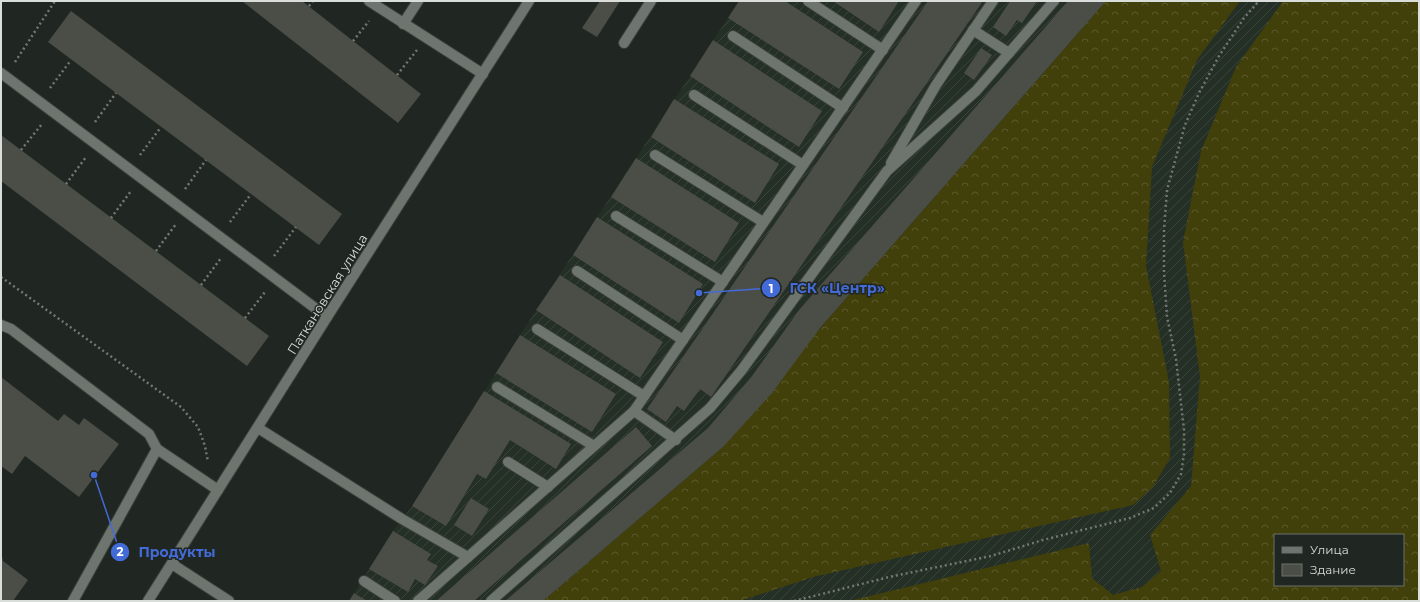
<svg xmlns="http://www.w3.org/2000/svg" width="1420" height="602" viewBox="0 0 1420 602" font-family="Montserrat,sans-serif">
<defs>
<pattern id="industrial-furrows" width="10" height="10" patternUnits="userSpaceOnUse"><rect width="10" height="10" fill="#242f25"/><path d="M-1 1l2-2M0 10L10 0M9 11l2-2" fill="none" stroke="#39433a"/></pattern>
<pattern id="forest-crowns" width="20" height="18" patternUnits="userSpaceOnUse"><rect width="20" height="18" fill="#413f0a"/><path d="M2 6a3 3 0 1 1 6 0M12 15a3 3 0 1 1 6 0" fill="none" stroke="#5c5a2d"/></pattern>
</defs>
<rect width="100%" height="100%" fill="#202621"/>
<!-- industrial -->
<path fill="url(#industrial-furrows)" fill-rule="evenodd" d="M739,1H1419V601H349L393,531L412,506L520,335ZM1275,535H1403V585H1275Z"/>
<!-- forest -->
<g fill="url(#forest-crowns)" fill-rule="evenodd">
<polygon points="1106,1 1240,1 1197,60 1152,167 1146,266 1169,382 1170,458 1153,487 1133,505 813,577 740,601 543,601 724,446 820,328"/>
<path d="M1283,1H1419V601H849L1089,543L1092,578L1113,595L1142,587L1161,571L1150,535L1191,486L1200,377L1183,242L1201,151L1236,67ZM1275,535H1403V585H1275Z"/>
</g>
<!-- building -->
<g fill="#4b4e47">
<polygon points="242,1 302,1 421,94 398,123"/>
<polygon points="600,1 620,1 597,37 582,28"/>
<polygon points="739,1 785,1 863,52 839,89 728,18"/>
<polygon points="833,1 899,1 879,32"/>
<polygon points="928,1 983,1 711,397 700,389 684,411 677,406 666,422 647,409"/>
<polygon points="1010,1 1037,1 1022,23 1017,20 1006,36 993,27"/>
<polygon points="1068,1 1106,1 820,328 772,393 724,446 543,601 505,601 708,428 752,376 799,310"/>
<polygon points="71,11 342,214 319,245 48,42"/>
<polygon points="713,40 822,111 799,147 690,76"/>
<polygon points="981,48 992,55 974,80 964,73"/>
<polygon points="674,99 779,164 755,203 651,137"/>
<polygon points="1,135 269,336 247,366 1,181"/>
<polygon points="636,158 739,223 715,262 611,197"/>
<polygon points="597,217 703,284 679,323 573,255"/>
<polygon points="560,275 663,342 640,378 536,310"/>
<polygon points="520,335 616,394 592,432 496,373"/>
<polygon points="1,377 58,421 64,414 79,425 84,418 119,444 79,497 25,456 12,474 1,466"/>
<polygon points="484,391 571,444 556,469 510,440 486,479 477,474 446,526 412,506"/>
<polygon points="636,427 652,446 474,601 436,601"/>
<polygon points="471,498 489,509 472,536 454,525"/>
<polygon points="393,531 431,554 427,560 438,566 425,585 415,579 408,592 369,569"/>
<polygon points="1,552 3,561 28,580 13,601 1,601"/>
<polygon points="354,593 367,601 349,601"/>
</g>
<g fill="none" stroke-linecap="round" stroke-linejoin="round">
<!-- minor casing -->
<g stroke="#3c413c" stroke-width="12">
<g id="minor">
<polyline points="369,1 483,74"/>
<polyline points="808,1 883,50"/>
<polyline points="403,24 418,1"/>
<polyline points="973,30 1009,53"/>
<polyline points="733,36 843,108"/>
<polyline points="624,43 651,1"/>
<polyline points="1,73 327,317"/>
<polyline points="694,95 803,165"/>
<polyline points="655,155 763,222"/>
<polyline points="891,163 936,85 993,1"/>
<polyline points="616,216 723,282"/>
<polyline points="577,271 683,340"/>
<polyline points="1,325 11,329 149,434 157,449 218,490"/>
<polyline points="537,329 644,396"/>
<polyline points="497,387 594,446"/>
<polyline points="634,411 676,440"/>
<polyline points="258,428 402,519 468,557"/>
<polyline points="508,462 548,487"/>
<polyline points="172,564 229,601"/>
<polyline points="364,581 395,601"/>
<polyline points="73,601 157,449"/>
<polyline points="148,601 327,317 529,1"/>
<polyline points="418,601 634,411 916,1"/>
<polyline points="491,601 710,408 741,371 887,171 976,91 1054,1"/>
</g>
</g>
<!-- path -->
<g stroke="#737874" stroke-width="2.5" stroke-dasharray="2 3" stroke-linecap="butt">
<polyline points="309,6 313,1"/>
<polyline points="353,41 369,21"/>
<polyline points="15,62 55,1"/>
<polyline points="397,75 417,50"/>
<polyline points="50,88 71,60"/>
<polyline points="95,122 116,93"/>
<polyline points="21,150 42,124"/>
<polyline points="140,155 161,127"/>
<polyline points="66,184 86,157"/>
<polyline points="185,189 206,160"/>
<polyline points="111,218 131,191"/>
<polyline points="230,222 251,194"/>
<polyline points="156,251 176,224"/>
<polyline points="274,256 296,227"/>
<polyline points="1,277 181,407 198,427 205,446 208,462"/>
<polyline points="201,285 221,258"/>
<polyline points="245,318 265,292"/>
<polyline points="794,601 889,577 991,556 1043,540 1130,518 1154,508 1170,493 1181,474 1184,454 1184,430 1176,359 1167,317 1164,272 1164,230 1167,190 1185,125 1199,93 1219,56 1244,18 1259,1"/>
</g>
<!-- minor -->
<use href="#minor" stroke="#6e756f" stroke-width="10"/>
</g>
<g text-anchor="middle" stroke-width="3" stroke-linejoin="round" paint-order="stroke">
<!-- street labels -->
<g font-size="13" fill="#dadeda" stroke="#202621">
<text transform="translate(327 294) rotate(-58)" y="5">Паткановская улица</text>
</g>
</g>
<!-- callouts -->
<path fill="none" stroke="#436bd8" stroke-width="1.5" d="M699 293L771 288M94 475L120 552"/>
<g fill="#436bd8" stroke="#202621" stroke-width="1.5">
<circle cx="699" cy="293" r="4"/>
<circle cx="94" cy="475" r="4"/>
<circle cx="771" cy="288" r="10"/>
<circle cx="120" cy="552" r="10"/>
</g>
<g font-size="12" text-anchor="middle" font-weight="bold" fill="#fff">
<text x="771" y="293">1</text>
<text x="120" y="556">2</text>
</g>
<g font-size="14" text-anchor="middle" font-weight="bold" fill="#436bd8" stroke="#202621" stroke-width="3" stroke-linejoin="round" paint-order="stroke">
<text x="837" y="293">ГСК «Центр»</text>
<text x="177" y="557">Продукты</text>
</g>
<!-- border -->
<rect width="1420" height="602" fill="none" stroke="#dadeda" stroke-width="4"/>
<!-- legend -->
<rect x="1274" y="534" width="130" height="52" fill="#202621" stroke="#6a706b"/>
<rect x="1282" y="547" width="20" height="6" fill="#6e756f" stroke="#6a706b"/>
<text x="1310" y="554" font-size="12" fill="#dadeda">Улица</text>
<rect x="1282" y="564" width="20" height="12" fill="#4b4e47" stroke="#6a706b"/>
<text x="1310" y="574" font-size="12" fill="#dadeda">Здание</text>
</svg>
